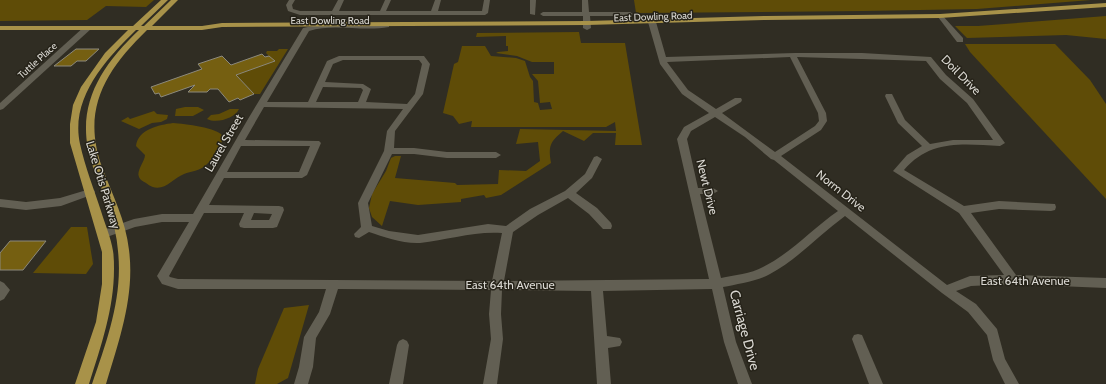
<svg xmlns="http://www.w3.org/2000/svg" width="1106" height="384" viewBox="0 0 1106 384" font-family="Cabin,sans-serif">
<rect width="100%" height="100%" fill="#302d23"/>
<!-- green -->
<g fill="#5f4c07">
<polygon points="0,0 154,0 146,7 106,6 87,20 0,21"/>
<polygon points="634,0 1091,0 977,9 864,11 636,13"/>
<polygon points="1106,16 1106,39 1066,35 967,38 955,26 978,26"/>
<path d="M579,32L581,43H625L642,145H615L616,133H593L584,141L563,131C550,142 548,146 551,163L501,195L486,198L484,195L461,199V202L418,205L390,201L382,226L372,217L369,208L372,194L386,171L391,158L395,156H401L395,178L455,183L457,185L498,184L499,170L526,171L540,161L538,142L516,144L520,129L616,131L615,122L606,127H471L472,121L459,124L453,116L443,113L454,64L458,62L462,46H485L491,56L516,58L525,61L530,77L533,81L534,102L538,103L540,110L552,109L550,102L540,103L538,81L532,74H554V62H532L517,56L496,53L498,52L508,51V46H506V36L476,37L477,33Z"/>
<polygon points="965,44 1055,44 1090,80 1106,104 1106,199 970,52"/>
<polygon points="279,49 288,49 260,94 254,94 236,75 274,61 266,53 267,51 277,51"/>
<polygon points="185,107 198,107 204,110 193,116 175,116 176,109"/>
<path d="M230,109H239C235,118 217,124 207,119L211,115L219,114Z"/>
<polygon points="154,111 157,114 168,115 167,119 161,122 152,123 139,129 121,121 128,117 130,119"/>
<path d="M173,123C185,124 217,127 224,137C220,146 214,158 206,165C200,171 191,171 184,174C171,179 162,196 146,183C143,181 140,180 139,177C136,171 145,161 145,155L136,146C138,129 159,125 173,123Z"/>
<polygon points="71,227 87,227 93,264 86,274 33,273"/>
<polygon points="309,305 288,378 277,384 255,384 258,369 284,308"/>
</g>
<!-- building -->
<g fill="#755f11" stroke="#8c897c">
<polygon points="76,49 99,49 86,61 77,61 71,66 54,66"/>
<polygon points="262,54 265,57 269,56 275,61 236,75 254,94 240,100 238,98 229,102 218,89 210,89 207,92 188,92 195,85 161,97 159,93 155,94 151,87 202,69 198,64 222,56 231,65"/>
<polygon points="10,241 46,241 23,270 0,270 0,253"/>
</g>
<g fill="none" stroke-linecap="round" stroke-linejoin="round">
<!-- minor -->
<g fill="#625f53" fill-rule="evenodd">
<polygon points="289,0 295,0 292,5 293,9 300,11 332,11 338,0 344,0 339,11 380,11 385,0 391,0 386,11 431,11 435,0 441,0 438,11 482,11 484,0 490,0 488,13 485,15 300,15 288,11 286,5"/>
<polygon points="530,0 536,0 535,15 530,14"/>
<polygon points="582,0 588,0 589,12 630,12 633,14 630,16 590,16 591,28 587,30 583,28 583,16 543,16 540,14 543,12 582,12"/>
<polygon points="940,14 942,15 963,38 963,42 957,42 938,17 938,15"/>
<path d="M652,20L656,22L666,57L795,53H862L931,57L946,75L973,99L1005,143L1000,146C964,144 930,139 904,170L964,206L999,201L1055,204L1056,207L1055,210L1051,211L999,209L971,213L1016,275L1106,278V288L1013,284L971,286L956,291L976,304L997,329L1005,359L1019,384H1005L993,360L987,335L968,312L942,293L845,216C819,235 798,259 770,274C758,281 737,284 723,287L736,342L752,384H738L724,342L712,289L603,291L607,336L620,338L622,342L620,346L608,348L611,384H597L591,291L502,290L501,314L503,339L497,384H483L491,339L489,314L491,290L338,289L330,314L316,338L313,367L308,384H294L299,367L304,337L319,312L326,289H178L162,284L157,276L189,222H162L135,227L104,238L100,237L99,234L100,231L134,219L162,214H193L248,119L303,28L323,24L386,23H389V27C362,32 334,23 309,31L267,102H308L327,61L339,56H424L430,64L423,94L395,131L394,148H414L447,152H496L501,155L496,158H447L414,154H392L368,203L372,226L389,231L418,235L488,224L506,226L530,209L565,191L585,174L594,157L597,156L602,159L592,178L576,193L597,208L611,223L612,226L611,229H603L589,214L568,198L538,215L513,232L504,281L709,279L677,139L684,127L709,113L682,94L660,64L648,22ZM790,57L818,113L819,121L815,126L775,152L722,113L741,102L742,100L741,98H735L716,109L688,90L667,62ZM797,57L926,61L940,79L967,103L993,140H953L930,144L905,120L892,94H886L885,96L898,123L922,146L907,155L893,171L959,213L1004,275L970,276L947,285L781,156L821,130L827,121L826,113ZM343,60H419L422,64L415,94L407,104L366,102L371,89L363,84L325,82L333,64ZM323,87L361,88L363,90L358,102H316ZM264,107L403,109L387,131L384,151L358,203L361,227L354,234L355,237L359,238L369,232C384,237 403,244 420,243C447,240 474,231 502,233L492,281L178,279L170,277L169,276L204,213H244L239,224L240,227L244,228H273L277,227L284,210L283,207L279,206L209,205L224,178H302L307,175L321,143L319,141L245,140ZM715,117L745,137L771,159L774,160L838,211C812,229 791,253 763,267C751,274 734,275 721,278L700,194H713L718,191L713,188H698L687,139L691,131ZM241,146H310L299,172H227ZM254,213L272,214L269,220H251Z"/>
<polygon points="85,26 91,26 92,28 3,109 0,110 0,103"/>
<polygon points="90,189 94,190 95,192 94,194 61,206 26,210 0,207 0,199 26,202 60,198"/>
<polygon points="0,281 4,283 10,290 4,299 0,301"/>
<polygon points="858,334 862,335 883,384 869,384 852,339 854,335"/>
<polygon points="403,339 407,341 409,345 403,384 389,384 397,345 399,341"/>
</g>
<!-- major -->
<path fill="#a89249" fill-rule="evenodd" d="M161,0H168L141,26H144L171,0H178L152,26H202L222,23L587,21L766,16L940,14L1106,3V7L940,18L766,20L587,25L222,27L202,30H147C106,70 81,109 102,167C112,194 126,221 129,250C135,296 119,341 106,384H92C107,341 123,297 118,251C116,221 103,194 93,167C73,110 98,69 139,30H136C106,59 70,98 80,144C85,167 94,189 101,211C105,224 111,238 113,251C114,257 114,263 114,269C114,309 101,346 89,384H75L96,322L102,284V252L70,143V124L73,105L81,87L105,53L128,30H0V26H133Z"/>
</g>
<g text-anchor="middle" stroke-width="3" stroke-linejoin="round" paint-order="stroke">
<!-- far-street labels -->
<g font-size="10" fill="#d9d7d1" stroke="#262319">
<text transform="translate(653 16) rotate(-2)" y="4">East Dowling Road</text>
<text x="330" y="24">East Dowling Road</text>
<text transform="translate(37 60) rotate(-42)" y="4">Tuttle Place</text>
</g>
<!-- street labels -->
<g font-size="12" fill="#d9d7d1" stroke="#262319">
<text transform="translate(961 75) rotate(45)" y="4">Doil Drive</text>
<text transform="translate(224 143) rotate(-60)" y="4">Laurel Street</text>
<text transform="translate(103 185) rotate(73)" y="4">Lake Otis Parkway</text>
<text transform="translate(707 187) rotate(76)" y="4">Newt Drive</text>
<text transform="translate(841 191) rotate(38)" y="4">Norm Drive</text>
<text x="1025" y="285">East 64th Avenue</text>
<text x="510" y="289">East 64th Avenue</text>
</g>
<!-- near-street labels -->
<g font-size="14" fill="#d9d7d1" stroke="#262319">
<text transform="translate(745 330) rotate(75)" y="5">Carriage Drive</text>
</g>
</g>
</svg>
